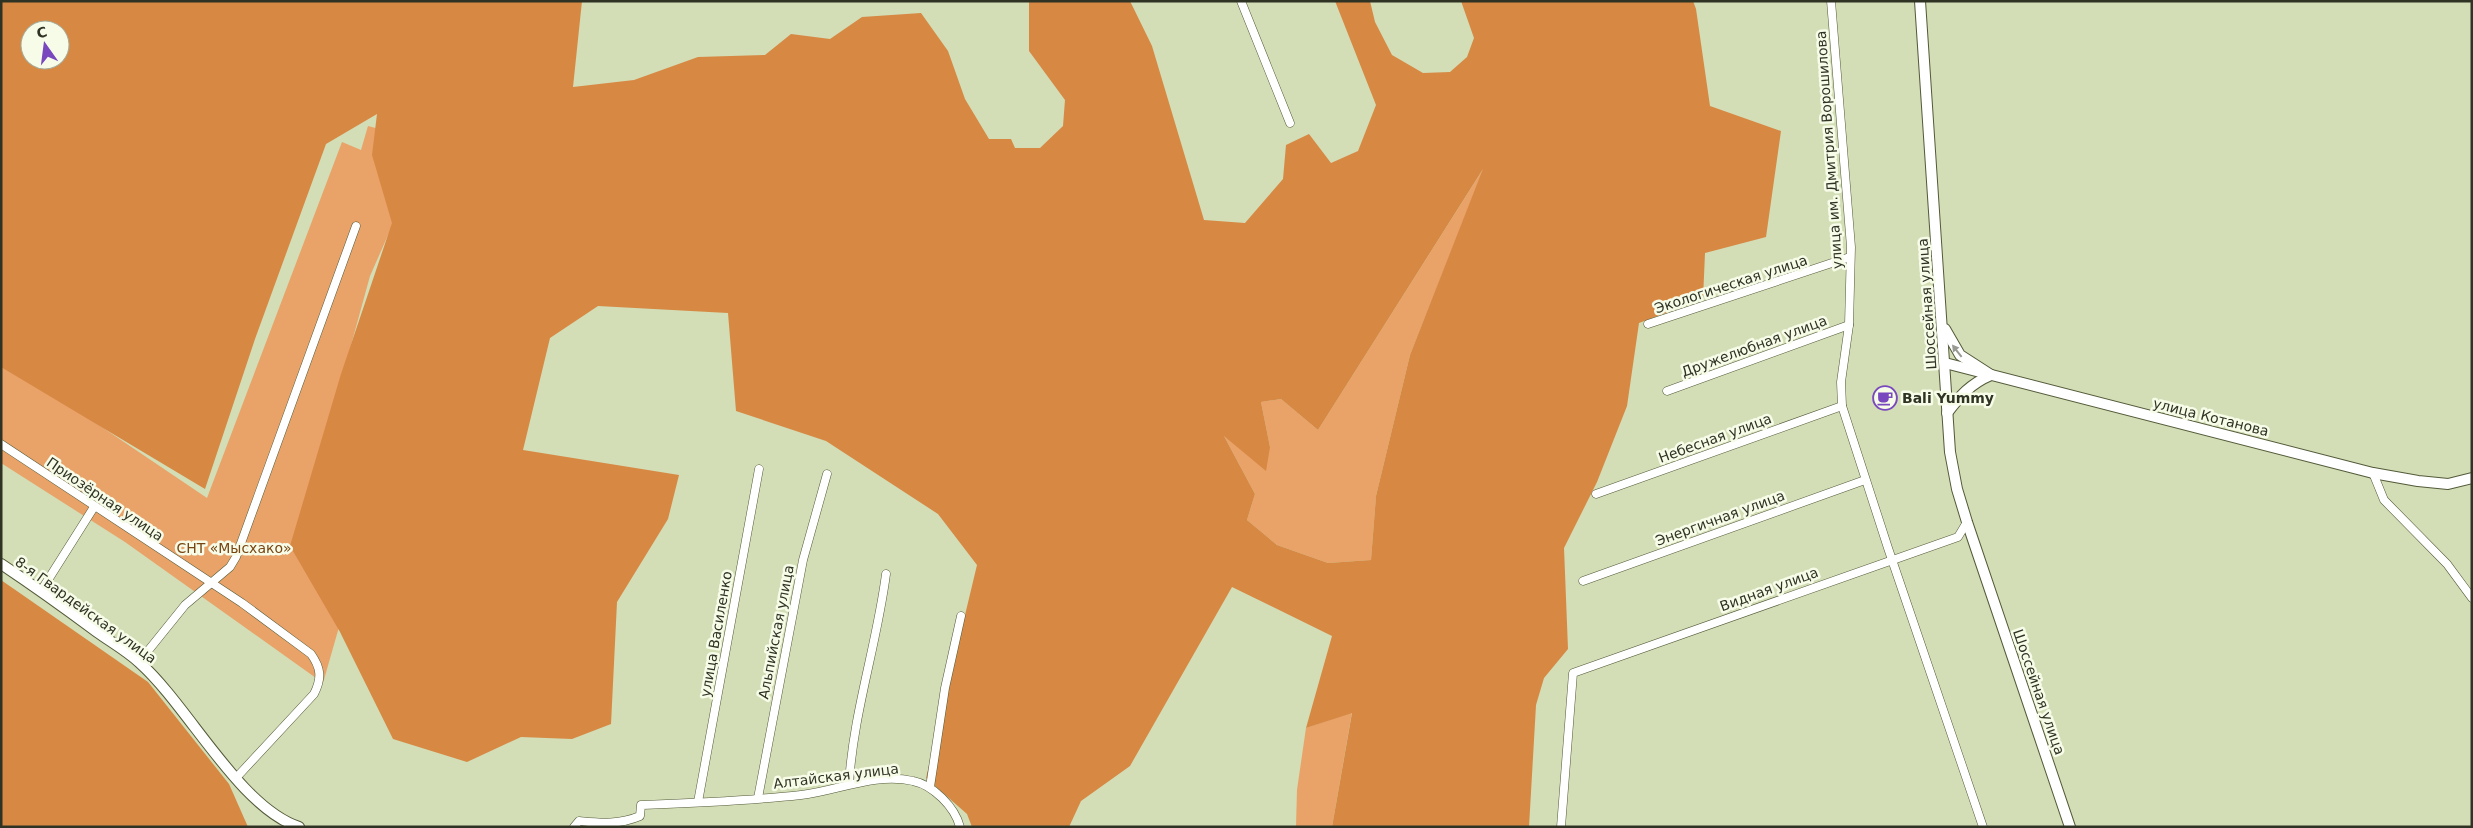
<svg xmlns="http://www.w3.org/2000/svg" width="2473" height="828" viewBox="0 0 2473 828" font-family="'DejaVu Sans',sans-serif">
<rect width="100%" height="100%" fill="#d3ddb6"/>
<!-- green -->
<g fill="#e9a268">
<polygon points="368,126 387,131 403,201 370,276 334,407 339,627 323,683 125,542 1,463 1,359 207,498 342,142 361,150"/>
<polygon points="1485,166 1410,355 1376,496 1371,560 1328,563 1277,545 1247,520 1255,494 1223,434 1270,447 1261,402 1281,399 1318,430"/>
<polygon points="1352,712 1332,827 1296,827 1297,790 1306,728"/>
</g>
<!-- forest -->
<g fill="#d78843" fill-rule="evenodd">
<path d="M1,1H582L573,87L634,80L698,57L765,55L791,34L830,39L862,17L921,13L948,51L965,99L989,139H1011L1015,148H1040L1063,126L1065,100L1029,51V1H1130L1152,46L1204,220L1245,223L1283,179L1286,145L1309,134L1331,163L1358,151L1376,105L1335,1H1370L1375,22L1392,55L1423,73L1450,72L1467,57L1474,38L1461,1H1693L1696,9L1710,106L1781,131L1766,237L1705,253L1703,299L1639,323L1627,406L1597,482L1564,548L1568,649L1544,678L1536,705L1529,827H1332L1352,713L1306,728L1332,636L1232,587L1130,766L1081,801L1069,827H972L967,814L926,778L977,565L938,514L826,441L736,411L728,313L598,306L550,338L523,450L679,475L668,519L617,602L611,724L572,739L521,737L467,762L393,739L340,632L290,546L341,374L392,223L372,155L377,114L326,144L255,339L205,489L1,367ZM30,30H60V60H30ZM1483,169L1410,355L1376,496L1371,560L1328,563L1277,545L1247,520L1255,494L1224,436L1266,471L1270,447L1261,402L1281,399L1318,430Z"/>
<polygon points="1,580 148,682 229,784 248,827 1,827"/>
</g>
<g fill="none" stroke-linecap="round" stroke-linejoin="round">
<!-- street casing -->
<g stroke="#525a38" stroke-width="9">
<g id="street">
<polyline points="1241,1 1290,123"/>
<polyline points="1831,1 1851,247 1849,325 1841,382 1842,406 1888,548 1983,827"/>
<polyline points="1648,324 1850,257"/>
<polyline points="1667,391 1849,325"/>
<path d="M1,444L242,603L311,654C321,668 322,678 314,694L236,778"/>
<polyline points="2373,473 2384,500 2447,564 2472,598"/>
<polyline points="1596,494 1842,406"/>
<polyline points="1583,581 1865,480"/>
<polyline points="41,591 94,507"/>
<polyline points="139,662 185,605 230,567 236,557 356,226"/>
<path d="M849,784C853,714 877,644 886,574"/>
<polyline points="930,787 945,688 961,616"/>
<polyline points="758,798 803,560 827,474"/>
<polyline points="698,802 759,469"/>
<path d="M574,827L579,821C601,823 619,825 640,816L641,805C694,803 748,801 801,795C837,791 876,772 913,781C933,785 955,807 960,827"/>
<polyline points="1561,827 1573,673 1958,537 1967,522"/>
</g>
</g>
<!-- secondary casing -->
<g stroke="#525a38" stroke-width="12">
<g id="secondary">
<polyline points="1920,1 1950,452 1957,489 1967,522 2070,827"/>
<path d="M1945,329L1960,355L1991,375C1970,384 1960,396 1947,413"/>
<polyline points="1945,363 2373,473 2418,481 2448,484 2472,478"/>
<path d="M1,564C34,586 66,609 97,632C111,642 127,651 140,663C189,707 239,807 299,827"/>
</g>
</g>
<!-- street -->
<use href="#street" stroke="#fff" stroke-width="8"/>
<!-- secondary -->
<use href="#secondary" stroke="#fff" stroke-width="10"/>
</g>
<!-- one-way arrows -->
<defs><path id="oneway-solid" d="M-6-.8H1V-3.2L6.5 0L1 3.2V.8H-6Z" transform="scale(1.25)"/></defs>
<use fill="#979992" href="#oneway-solid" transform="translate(1957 351) rotate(-128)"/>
<!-- icons -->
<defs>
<g id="cafe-ring" transform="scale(1.25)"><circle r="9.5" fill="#f6fce8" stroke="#7947be" stroke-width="1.5"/><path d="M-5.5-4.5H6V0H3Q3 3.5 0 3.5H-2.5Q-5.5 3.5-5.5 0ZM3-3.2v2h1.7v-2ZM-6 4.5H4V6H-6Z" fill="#7947be"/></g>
</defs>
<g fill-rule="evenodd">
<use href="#cafe-ring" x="1885" y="398"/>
</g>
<g text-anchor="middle" stroke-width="5" stroke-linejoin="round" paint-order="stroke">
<!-- street labels -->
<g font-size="14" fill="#2f3324" stroke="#f6fce8">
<text transform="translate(1829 150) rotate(-94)" y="5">улица им. Дмитрия Ворошилова</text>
<text transform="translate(1731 284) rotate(-18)" y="5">Экологическая улица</text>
<text transform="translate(1927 304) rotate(-94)" y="5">Шоссейная улица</text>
<text transform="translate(1754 346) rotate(-20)" y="5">Дружелюбная улица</text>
<text transform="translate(2211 417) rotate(14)" y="5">улица Котанова</text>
<text transform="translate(1715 438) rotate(-20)" y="5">Небесная улица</text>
<text transform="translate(105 499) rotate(34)" y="5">Приозёрная улица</text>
<text transform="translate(1720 518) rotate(-20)" y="5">Энергичная улица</text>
<text transform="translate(1769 589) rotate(-20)" y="5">Видная улица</text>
<text transform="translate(86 610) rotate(36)" y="5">8-я Гвардейская улица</text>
<text transform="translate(776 632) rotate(-79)" y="5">Альпийская улица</text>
<text transform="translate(716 634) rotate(-80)" y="5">улица Василенко</text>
<text transform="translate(2039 692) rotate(71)" y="5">Шоссейная улица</text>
<text transform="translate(836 776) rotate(-7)" y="5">Алтайская улица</text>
</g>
<!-- poi labels -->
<g font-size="14" font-weight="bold" fill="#2f3324" stroke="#f6fce8" text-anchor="start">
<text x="1902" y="403">Bali Yummy</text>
</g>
<!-- park labels -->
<g font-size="14" fill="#794512" stroke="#f6fce8">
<text x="234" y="553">СНТ «Мысхако»</text>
</g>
</g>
<!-- border -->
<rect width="2473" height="828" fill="none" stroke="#2f3324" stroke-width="5"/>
<!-- north arrow -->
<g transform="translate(45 45) rotate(346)"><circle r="24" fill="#f6fce8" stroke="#a6ac9a"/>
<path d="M0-4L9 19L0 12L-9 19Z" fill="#7947be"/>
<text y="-8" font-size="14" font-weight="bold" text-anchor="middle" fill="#2f3324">С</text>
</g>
</svg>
